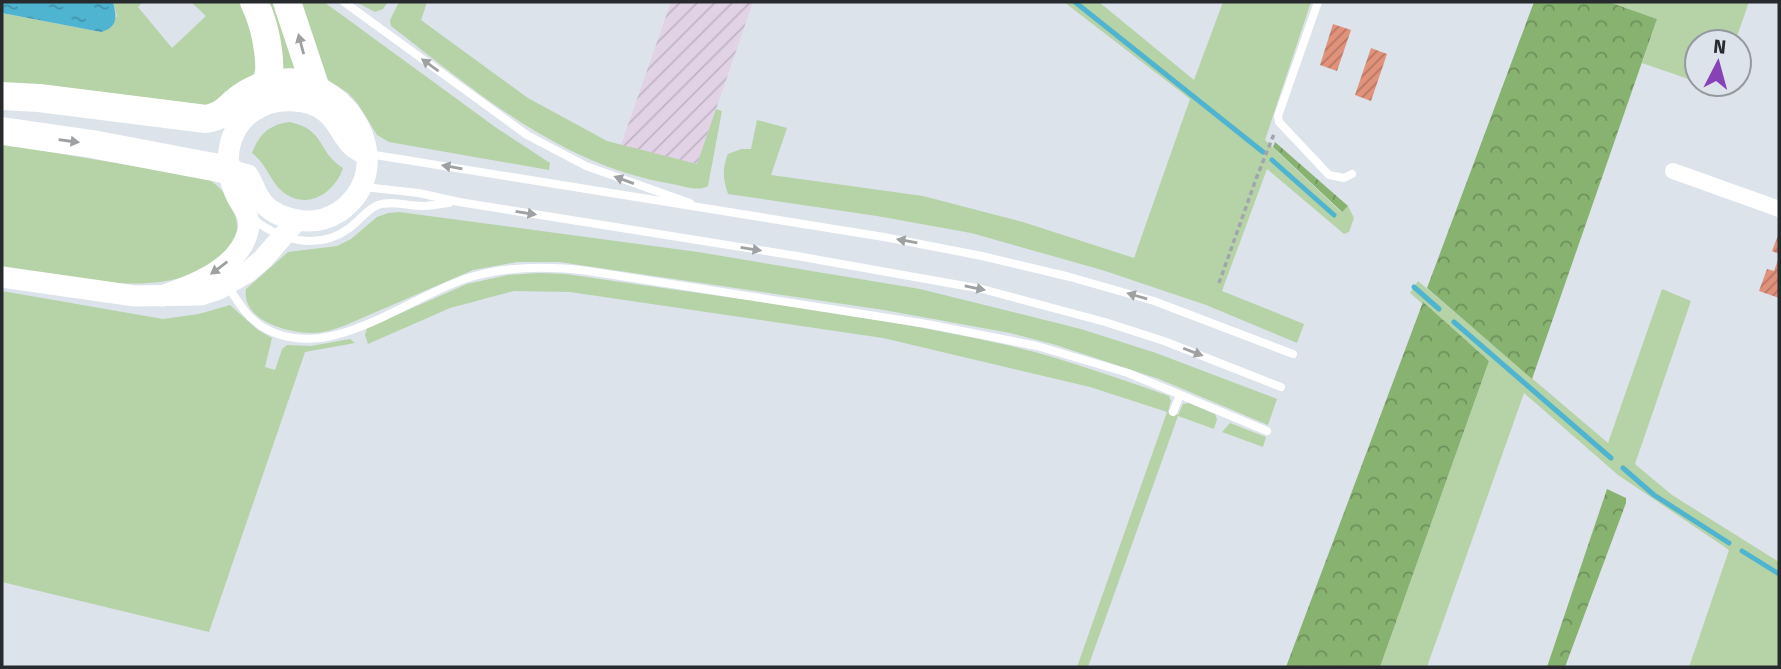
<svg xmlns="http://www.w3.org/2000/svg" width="1781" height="669" viewBox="0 0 1781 669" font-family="'Fira Sans',sans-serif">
<defs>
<pattern id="industrial-furrows" width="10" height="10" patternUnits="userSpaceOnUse" patternTransform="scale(1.75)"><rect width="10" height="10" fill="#e1d2e5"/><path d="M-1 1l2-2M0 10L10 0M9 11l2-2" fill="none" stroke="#c1b4c5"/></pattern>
<pattern id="forest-crowns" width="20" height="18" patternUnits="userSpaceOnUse" patternTransform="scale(1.75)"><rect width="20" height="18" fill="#88b270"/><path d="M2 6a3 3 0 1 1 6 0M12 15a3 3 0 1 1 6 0" fill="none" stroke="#6f915c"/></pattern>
<pattern id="water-ripples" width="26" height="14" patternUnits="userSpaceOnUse" patternTransform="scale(1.75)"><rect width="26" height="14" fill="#4fb4d0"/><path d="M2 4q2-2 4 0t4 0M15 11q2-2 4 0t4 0" fill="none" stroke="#4293a9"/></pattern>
<pattern id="building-hatch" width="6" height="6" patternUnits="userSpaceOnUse" patternTransform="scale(1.75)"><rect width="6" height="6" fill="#e0927a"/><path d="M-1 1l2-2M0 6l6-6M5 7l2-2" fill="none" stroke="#b67764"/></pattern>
</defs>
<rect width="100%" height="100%" fill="#dce3eb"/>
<!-- industrial -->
<polygon fill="url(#industrial-furrows)" points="671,2 753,2 697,164 621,145"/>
<!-- green -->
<g fill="#b6d3a7">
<path d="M113,2H143L138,7L172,48L206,16L191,2H241C247,19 264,60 252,76C242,90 227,98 213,107L2,85V13L101,32L117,16Z"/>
<polygon points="267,2 279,2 299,70 280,69"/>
<polygon points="298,2 324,2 498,129 550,163 549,170 389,142 377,135 358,104 348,93 323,77"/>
<polygon points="356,2 388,2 383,9 375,12"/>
<path d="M399,2H427L421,20L528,98L607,141L697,164L716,109L722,111L708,186C698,192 683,186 672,184C562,166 476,92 391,26L390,20Z"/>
<path d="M1064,2H1099L1194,80L1223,2H1311L1265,140L1341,212L1348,206L1354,218L1349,232L1344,234L1267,169L1222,291L1304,324L1297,343L1206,305L1102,270L971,233L877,216L728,194C723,180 722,167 728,154L741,149H751L757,120L787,128L771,175L923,196L1023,222L1134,258L1190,99Z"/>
<polygon points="1609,2 1749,2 1735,42 1697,42 1697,82 1642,63 1657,19"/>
<path d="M290,122C326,130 317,152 343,168C335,193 307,211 283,192C270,182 267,164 252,153C259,134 270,124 290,122Z"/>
<path d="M2,144L206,178C223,187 236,206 237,225C238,237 232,245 224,253C173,306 66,276 2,267Z"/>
<path d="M399,212L698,252L920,289L1081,329L1156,353L1277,399L1268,425L1159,379L1056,345L1010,333L884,310L559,262H517L473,270L346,325C335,329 325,333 313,333C289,333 241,321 246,289L288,252L337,246L351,239L377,217L388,213Z"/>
<path d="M538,273L566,274C711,296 858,312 1002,344C1059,357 1114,377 1169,396L1171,401L1168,412L1178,415L1183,404L1189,403L1215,414L1217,419L1214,429L1178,416L1088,667H1077L1167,412L1090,387L883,338L570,292L514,291L450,308L368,344L365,335L367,328L467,284L508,275Z"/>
<polygon points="1418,281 1608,443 1662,289 1691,301 1635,464 1672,495 1779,562 1779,667 1689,667 1729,550 1618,475 1524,393 1427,667 1380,667 1489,361 1410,293"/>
<polygon points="2,291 163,319 199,314 230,305 258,330 272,338 265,367 275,370 282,349 287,345 311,346 350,339 355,343 305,352 209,632 2,582"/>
<polygon points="1230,423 1266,437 1263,447 1222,432"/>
</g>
<!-- forest -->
<g fill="url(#forest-crowns)">
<polygon points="1534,2 1609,2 1657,19 1532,379 1427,288"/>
<polygon points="1275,142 1348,206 1342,212 1273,147"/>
<polygon points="1423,302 1489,361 1380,667 1286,667"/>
<polygon points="1607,489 1626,498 1626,503 1565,667 1547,667"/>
</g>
<!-- water -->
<path fill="url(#water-ripples)" d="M2,2H113C117,17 118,27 101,32L2,13Z"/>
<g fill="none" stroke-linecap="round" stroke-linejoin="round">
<!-- stream -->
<g stroke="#4fb4d0" stroke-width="5">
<polyline points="1075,2 1263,152"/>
<polyline points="1272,160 1334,215"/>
<polyline points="1414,287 1439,309"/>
<polyline points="1454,322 1611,458"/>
<polyline points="1623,468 1654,495 1729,543"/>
<polyline points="1742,551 1779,574"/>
</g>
</g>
<!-- building -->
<g fill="url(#building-hatch)">
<polygon points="1333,24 1351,30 1337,71 1320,65"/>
<polygon points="1371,48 1387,54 1371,101 1355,95"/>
<polygon points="1779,233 1779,254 1772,251"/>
<polygon points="1779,257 1779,298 1759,291 1767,269 1774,271"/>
</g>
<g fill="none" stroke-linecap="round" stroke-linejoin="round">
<!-- path -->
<polyline stroke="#a1a6ad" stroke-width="3.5" stroke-dasharray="5 3.5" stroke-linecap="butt" points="1219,283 1256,179 1274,134"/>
<!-- service -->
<g stroke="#fff" stroke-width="8">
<polyline points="344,2 527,135 586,166 690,203"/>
<polyline points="1318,2 1278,116 1279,122 1329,175 1344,178 1352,174"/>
<polyline points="369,154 884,237 982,256 1070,277 1154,301 1293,354"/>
<polyline points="364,187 419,193 459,202 797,256 982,289 1105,322 1164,341 1281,387"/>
<path d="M252,218C279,240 317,251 348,229C358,222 366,210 378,205C391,200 408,206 422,206C431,206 440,204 449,203"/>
<path d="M227,285C237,300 246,316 261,326C327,368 409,295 471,277C509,266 550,266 588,271L927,324L1037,346L1128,373L1267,431"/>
<polyline points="1173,412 1180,395"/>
</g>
<!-- minor -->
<polyline stroke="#fff" stroke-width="16" points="1673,171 1779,209"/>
<!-- secondary -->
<g stroke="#fff" stroke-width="21">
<path d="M229,170L248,175C254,184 256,196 264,204C272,213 285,218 298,220C313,223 326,220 339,212C390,177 366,107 315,86"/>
<polyline points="2,277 135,296 201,295 219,289 248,272 263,259 297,220"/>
<path d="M162,296C194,285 239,268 248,231C252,215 241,207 235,193C223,165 226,130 252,112C267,101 286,99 303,102C344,110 336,145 366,154"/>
</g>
<!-- motorway -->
<g stroke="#fff" stroke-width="28">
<path d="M254,2C266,26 277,76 262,100"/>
<polyline points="287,2 315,86"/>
<path d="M2,96L39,98L206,119C220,117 225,111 235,102C258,83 285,78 315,86"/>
<polyline points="2,131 92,144 229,170"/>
</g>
</g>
<!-- one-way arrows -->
<defs><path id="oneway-solid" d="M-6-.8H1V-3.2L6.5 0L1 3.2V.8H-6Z" transform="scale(1.75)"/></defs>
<g fill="#9ea0a1">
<use href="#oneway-solid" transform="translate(301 44) rotate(-105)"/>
<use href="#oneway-solid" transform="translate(430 65) rotate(-144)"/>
<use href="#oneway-solid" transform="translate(69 141) rotate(8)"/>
<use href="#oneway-solid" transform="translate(452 167) rotate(-170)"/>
<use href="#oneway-solid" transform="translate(624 180) rotate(-160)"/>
<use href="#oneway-solid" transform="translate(526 213) rotate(9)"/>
<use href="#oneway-solid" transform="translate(907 241) rotate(-170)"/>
<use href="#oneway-solid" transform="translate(751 249) rotate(9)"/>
<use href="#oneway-solid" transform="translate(219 268) rotate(143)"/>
<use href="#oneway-solid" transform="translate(975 288) rotate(12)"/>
<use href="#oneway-solid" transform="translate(1137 296) rotate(-164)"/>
<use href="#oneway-solid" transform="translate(1193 352) rotate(21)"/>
</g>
<!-- border -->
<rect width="1781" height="669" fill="none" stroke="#282b2e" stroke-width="7"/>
<!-- north arrow -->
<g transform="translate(1718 63) rotate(6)"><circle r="33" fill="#dce3eb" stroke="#94999f" stroke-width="2"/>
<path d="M0-5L12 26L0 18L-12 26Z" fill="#8742b6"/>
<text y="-10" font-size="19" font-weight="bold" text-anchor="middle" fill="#282b2e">N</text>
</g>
</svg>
